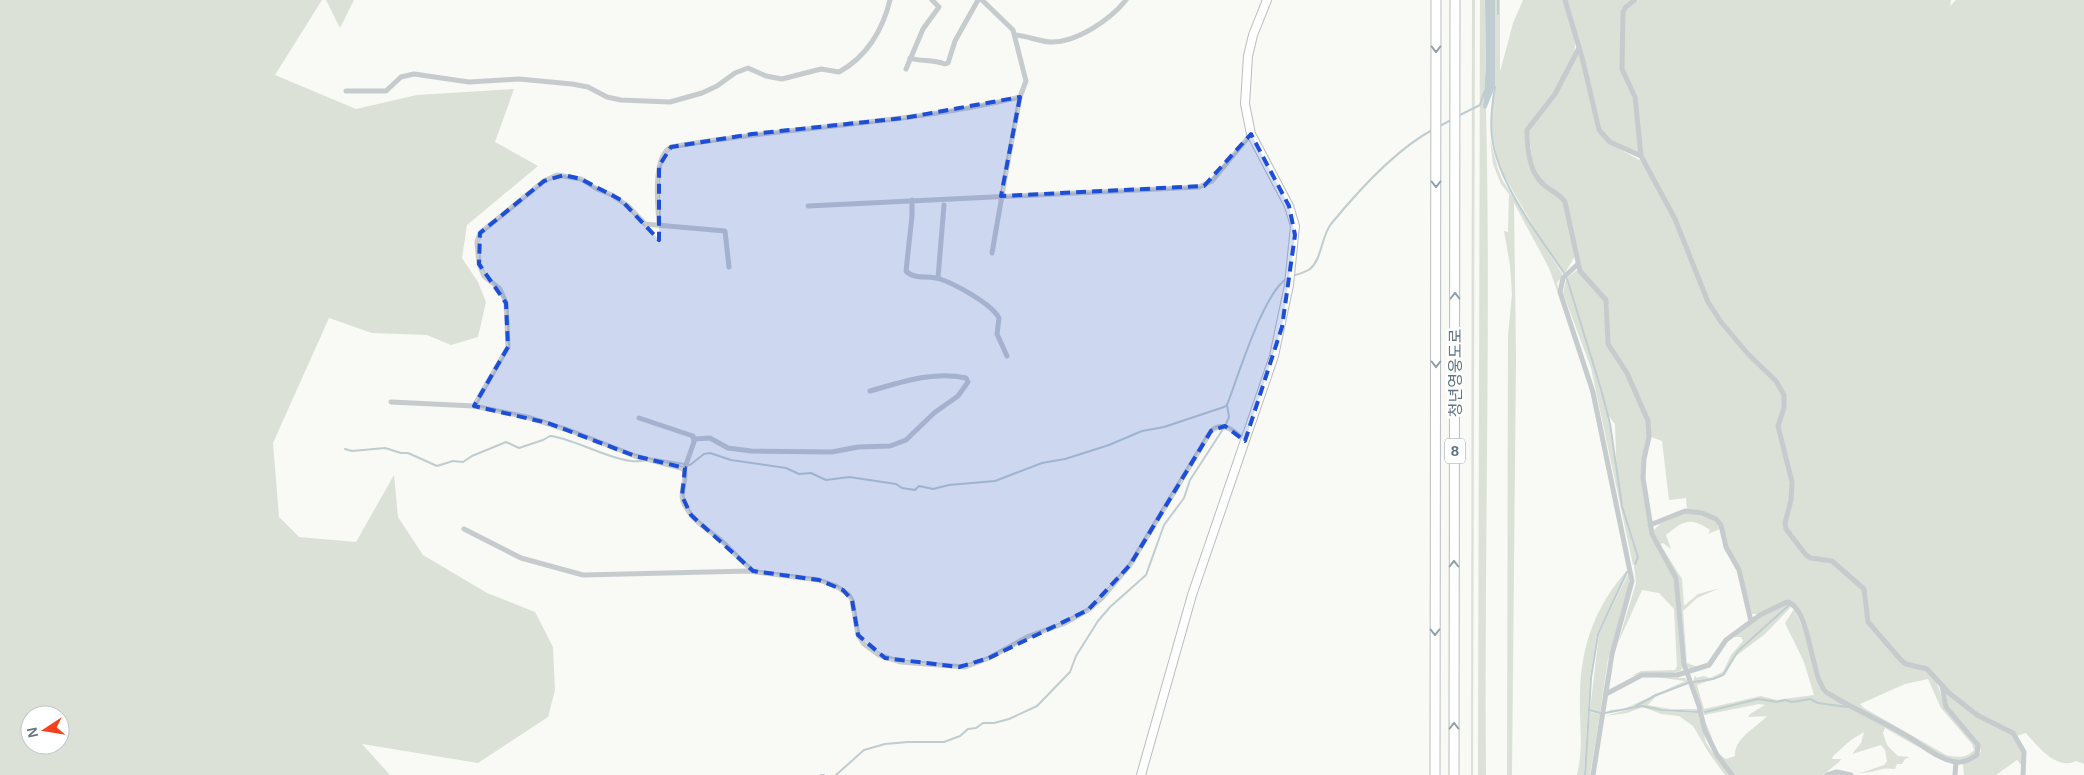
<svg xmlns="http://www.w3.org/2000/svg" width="2084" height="775" viewBox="0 0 2084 775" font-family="Arial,'Noto Sans KR',sans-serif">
<rect width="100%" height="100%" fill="#f9f9f6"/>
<!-- green -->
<g fill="#dbe1d6" fill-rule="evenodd">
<path d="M0,0H322L275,75L356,109L417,95L514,89L495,142L538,166L467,225L462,258L478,282L486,302L478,337L451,345L427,335L372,333L329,318L273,443L279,517L299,537L356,542L394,475L398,517L423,555L487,593L535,612L553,647L555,690L548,717L478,763L362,744L390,775H0ZM30,715H60V745H30Z"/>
<polygon points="326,0 354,0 340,28"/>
<polygon points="1472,0 1475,0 1473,775 1471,775"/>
<path d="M1480,0H1485L1486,65L1483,108L1486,109C1491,331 1484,553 1486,775H1478Z"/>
<path d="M1495,0H1500V72L1513,23L1523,0H1563C1568,14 1575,30 1575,46C1576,65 1538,114 1526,130L1529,162L1547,189L1564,202L1575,256L1565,273L1548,251L1500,169L1493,139L1491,116L1495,87Z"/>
<polygon points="1566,0 1632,0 1624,6 1620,69 1633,98 1639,153 1610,141 1600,129"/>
<path d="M1639,0H1951L1950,6L1956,0H2084V764L2076,761C2057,771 2037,746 2026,733L2017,736L1984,718L1950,692L1928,668L1906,663L1869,622L1867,594L1837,564L1807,554L1790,533L1786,523L1793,482L1779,425L1785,395L1722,321L1709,301L1682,233L1642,155L1637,107L1624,74V12Z"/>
<path d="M1577,54H1580L1597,131L1609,143L1641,161L1664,199L1680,234L1707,302L1774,382L1782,395L1783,407L1776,426L1786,457L1791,492L1784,523L1805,556L1831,563L1863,590L1869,627L1900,661L1927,670L1936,680L1945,708L1976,746V754C1971,757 1963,760 1957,760C1941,761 1851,705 1831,693L1823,684L1797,606L1791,601L1787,600L1760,614H1752L1740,569L1727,546L1723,524L1687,510L1686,498L1669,500L1662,441L1651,437L1649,420L1609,343V306L1607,299L1582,270L1566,201L1540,179L1532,161L1529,131L1556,95ZM1928,679L1941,708L1972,744L1974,750C1966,759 1957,757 1946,755L1864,708L1860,704L1905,684Z"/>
<polygon points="1490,139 1498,169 1503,181 1563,275 1557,283 1558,288 1587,371 1626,560 1586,372 1549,268 1514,203 1516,358 1512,775 1507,775 1508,336 1512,294 1510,265 1504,231 1508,232 1509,194 1501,184 1493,164"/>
<path d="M1577,270L1605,301L1606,344L1622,367L1646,421L1648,437L1642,459L1650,534L1675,578L1683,668C1676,678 1644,670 1630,677L1641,671L1675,670L1677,666L1674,609L1659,593L1642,590L1618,643L1636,583L1634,566L1639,557L1623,506L1617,479L1615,424L1608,415L1602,389L1567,278Z"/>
<polygon points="1566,279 1601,389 1609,424 1622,506 1638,557 1633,565 1591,368 1563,293"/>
<path d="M1685,513C1697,515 1717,515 1720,529L1708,534L1710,530C1690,516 1683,521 1666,535L1671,549L1663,543L1660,544L1682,579L1684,606L1698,594L1720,588L1697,598L1683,611L1687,663L1698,667L1690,669L1687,666L1678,577L1653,531L1661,523Z"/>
<path d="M1629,568L1597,633L1590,678L1584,775H1577C1584,747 1579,722 1580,694C1581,644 1596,605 1629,568Z"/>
<polygon points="1629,572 1629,588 1608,659 1600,713 1590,710 1599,634"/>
<path d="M1787,604L1792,606L1765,634L1736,656L1725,675L1697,685L1704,709L1761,696L1777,700L1814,695L1804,662L1785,623L1794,609L1805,633L1819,686L1856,710L1912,741L1920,748L1885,728L1883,733L1887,745L1898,756L1910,757L1905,759L1902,764H1897L1895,769C1891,769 1888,768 1883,769C1871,772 1863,775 1852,770L1861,773L1884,765L1887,761L1885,750L1881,745L1852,754L1861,743L1864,732L1851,740L1833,756L1832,759H1841L1840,761L1823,775H1734L1710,741L1705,722C1713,734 1712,751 1726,759L1735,756C1734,738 1756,728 1767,716L1748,717L1750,714L1765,705L1759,704L1704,715L1693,682L1695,675L1696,678L1704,676L1710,678L1723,672L1731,655L1743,641L1741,637H1733L1761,617Z"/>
<polygon points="1648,676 1685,678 1689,682 1655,694 1632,708 1605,713 1611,710 1624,709 1685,681"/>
<polygon points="1689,683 1655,697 1648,705 1670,709 1698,709 1699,711 1636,707 1656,695"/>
<polygon points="1946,693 2012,734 2022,753 2022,766 2017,760 1996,775 1964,775 1963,764 1978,757 1981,751 1979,744 1948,706"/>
<polygon points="1642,706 1662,711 1699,713 1706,743 1729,775 1725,775 1709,753 1693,726 1679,716 1661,714 1643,707 1627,713 1605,716"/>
<polygon points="1590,712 1600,714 1590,775 1585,775"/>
</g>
<!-- water -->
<polygon fill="#bfccd0" points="1485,0 1495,0 1495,87 1486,109 1483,108 1486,65"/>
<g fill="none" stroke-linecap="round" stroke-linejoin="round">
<!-- stream -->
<g stroke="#bfccd0" stroke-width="2">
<polyline points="1498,0 1498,14"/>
<path d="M1495,87C1492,104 1490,120 1492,137C1498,184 1538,234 1564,273"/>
<polyline points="1458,116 1480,105 1484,92"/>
<polyline points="1438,127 1451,120"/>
<path d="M1292,276C1298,274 1304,273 1310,269C1322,259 1321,237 1331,224C1358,191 1396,149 1434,129"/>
<polyline points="1567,279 1601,389 1610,424 1622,506 1638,557 1635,564"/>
<path d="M345,449L352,451L385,448L401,453H408L437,466L453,461L463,462L472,456L506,442L519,448L543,440L550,436C575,438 623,468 646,460"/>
<path d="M655,459L690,465L704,454L710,453L731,460L786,468L799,474L811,473L826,480L849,477L896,484L902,488L915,490L919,486L933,489L949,485L995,481L1042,463L1065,459L1109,445L1142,431L1164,427L1224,407L1227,405C1238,377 1264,290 1288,278"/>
<polyline points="1694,682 1713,679 1723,675 1738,651 1788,606"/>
<polyline points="1636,706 1656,695 1688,683"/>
<polyline points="1589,710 1600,713"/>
<polyline points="1705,712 1758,699 1777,702 1785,700 1792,702 1810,699 1818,703 1847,707"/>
<polyline points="1605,713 1642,706 1662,710 1699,712"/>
<polyline points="821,775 824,775"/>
<polyline points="836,775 864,750 885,744 908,742 944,742 960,736 968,729 976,728 983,723 994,723 1009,719 1037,706 1070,672 1076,656 1098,621 1110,607 1146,575 1164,525 1184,498 1190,480 1225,426 1229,417 1227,405"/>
<polyline points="1585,775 1591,678 1598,634 1627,572"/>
</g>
<!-- primary casing -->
<g stroke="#b9bec1" stroke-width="10">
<polyline id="primary" points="1141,775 1192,595 1274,356 1289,285 1295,226 1289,206 1251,134 1245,104 1248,56 1253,35 1267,0"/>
</g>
<!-- motorway casing -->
<g stroke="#babec1" stroke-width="11">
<g id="motorway">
<polyline points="1435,775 1436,0"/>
<polyline points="1454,775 1455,0"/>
</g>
</g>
<!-- minor -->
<g stroke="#c6cbce" stroke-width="5">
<polyline points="982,0 1013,30 1026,81 1020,97 1008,161 992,253"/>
<polyline points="1565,0 1583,61 1599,130 1610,142 1641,156"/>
<polyline points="1635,0 1626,7 1623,12 1622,69 1635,97 1641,156 1675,219 1708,302 1721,322 1748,354 1776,381 1784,395 1784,408 1778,426 1792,482 1791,500 1785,523 1786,529 1806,555 1811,558 1832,561 1864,589 1868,622 1901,660 1906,664 1927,669 1949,693 1977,715 2013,733 2024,752 2023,775"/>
<path d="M1015,35C1027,36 1038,41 1050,42C1076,43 1110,20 1126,0"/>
<path d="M1579,48L1555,94L1527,130C1527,147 1529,172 1543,184C1550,191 1559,193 1565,202L1580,271L1606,300L1608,344L1627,373L1648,421L1649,437L1644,459L1643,478L1652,534L1676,578L1684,664L1699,706L1705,731L1717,755L1732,775"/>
<path d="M910,58C922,62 931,59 945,64L948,63L955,41L978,0"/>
<polyline points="906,69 923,29 939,7 932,0"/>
<path d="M346,91H386L401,77L414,74L469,82L519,79L572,84L588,87L607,97L621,100L670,102L702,93L717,86L735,73L748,68L766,76L782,79L821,69L839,72C867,57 883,29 890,0"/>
<path d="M912,200V216L906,271C914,280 929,275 940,279C955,284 992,304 999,318L997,334L1007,356"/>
<polyline points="808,206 1199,187 1212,181 1251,134"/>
<path d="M659,225C658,206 652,157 671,147C787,126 906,125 1020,97"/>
<polyline points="1578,264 1563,278 1560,292 1593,392 1632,581 1612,654 1593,775"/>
<polyline points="938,278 944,205"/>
<path d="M391,402L474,406L527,417L571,431L635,456L681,468L684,470C688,480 679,491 683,501C691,522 709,529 724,543C733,552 742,562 753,571"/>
<polyline points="474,406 508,347 506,303 500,289 484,276 479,264 477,242 480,233 544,181 557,175 581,179 597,189 612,195 628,206 645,224 725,231 729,267"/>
<polyline points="639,418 693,436 694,442 684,470"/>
<path d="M694,439L710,438L728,448L751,451L832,452L858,447L890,446L906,440L934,413L958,396L968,382L966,378C933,371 902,382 870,391"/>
<polyline points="1650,525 1685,511 1702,513 1716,519 1721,525 1726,547 1739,570 1751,621"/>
<path d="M464,529L521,558L583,575L749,571L819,580L836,586L849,595L852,600L858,635L864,644L879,655L901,662L965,667L989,658L1029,636L1063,624L1088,610L1103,597L1130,565L1211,431C1224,420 1235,432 1245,441"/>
<path d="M1606,694L1642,675H1677L1709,665L1726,640L1760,615L1787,602C1808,606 1811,667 1821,684C1823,689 1826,693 1831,695C1857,711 1886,723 1912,739C1926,748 1939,759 1956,762C1963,763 1971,759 1977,755L1978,745L1946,707L1942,686"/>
<polyline points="1827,775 1837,772 1851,775"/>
<polyline points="1955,775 1956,762"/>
</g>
<!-- primary -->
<use href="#primary" stroke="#fff" stroke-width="8"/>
<!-- motorway -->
<use href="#motorway" stroke="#fff" stroke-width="9"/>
</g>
<!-- one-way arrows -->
<defs><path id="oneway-chevron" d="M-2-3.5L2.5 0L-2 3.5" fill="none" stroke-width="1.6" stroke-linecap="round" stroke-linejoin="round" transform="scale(1.25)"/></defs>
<g stroke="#909fa8">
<use href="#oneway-chevron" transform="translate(1436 49) rotate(90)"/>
<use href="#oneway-chevron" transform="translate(1436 184) rotate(90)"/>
<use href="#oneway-chevron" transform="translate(1455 296) rotate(-90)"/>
<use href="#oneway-chevron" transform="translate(1436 364) rotate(90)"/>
<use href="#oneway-chevron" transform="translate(1454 564) rotate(-90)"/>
<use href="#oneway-chevron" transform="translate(1435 632) rotate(90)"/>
<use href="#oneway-chevron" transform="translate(1454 726) rotate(-90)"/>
</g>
<!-- marked area -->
<path fill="#1d4ed8" fill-opacity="0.2" stroke="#1d4ed8" stroke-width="4" stroke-dasharray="10 6" stroke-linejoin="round" d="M1020,97L1001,196L1204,186L1251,134L1289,206L1295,235L1282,327L1245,441L1225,426L1211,431L1130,565L1088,610L989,658L959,667L885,658L858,635L852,600L843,590L819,580L753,571L691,515L682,496L685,468L635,456L548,423L474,406L508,347L506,303L479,264L480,233L544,181L564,175L581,179L621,200L659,240V166L671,147L752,134L904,118Z"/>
<g text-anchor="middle" stroke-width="5" stroke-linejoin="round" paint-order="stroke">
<!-- shield labels -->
<rect fill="#fff" stroke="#909fa8" stroke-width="1" x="1445" y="438.5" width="20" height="25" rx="4"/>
<g font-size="15" font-weight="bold" fill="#617683">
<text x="1455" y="456">8</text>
</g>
<!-- street labels -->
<g font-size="16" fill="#617683" stroke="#fff">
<text transform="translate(1455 373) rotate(-90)" y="6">청년영웅도로</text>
</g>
</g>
<!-- north arrow -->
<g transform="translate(45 730) rotate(258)"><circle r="24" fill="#ffffff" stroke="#c0c8cd"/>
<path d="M0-4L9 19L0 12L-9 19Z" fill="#f2411c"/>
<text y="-8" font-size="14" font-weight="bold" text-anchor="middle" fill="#617683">N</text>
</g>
</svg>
